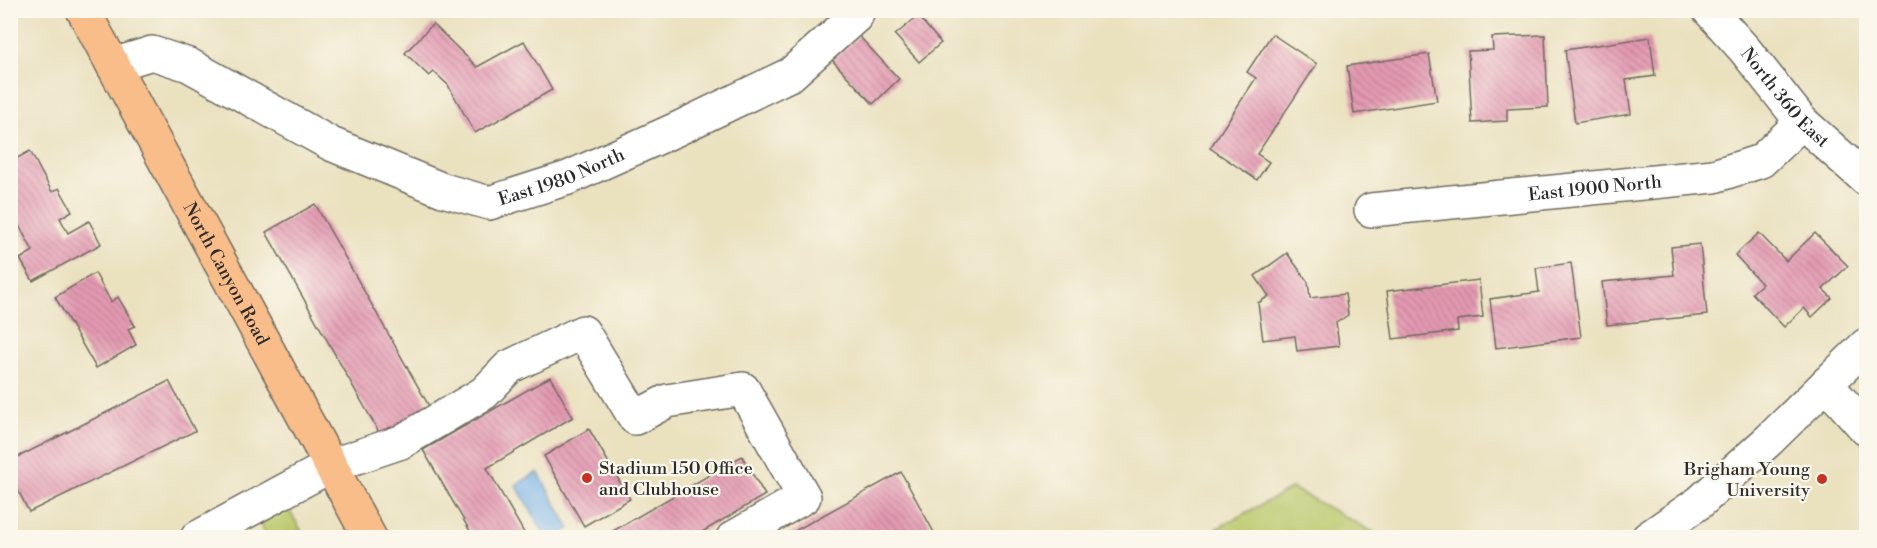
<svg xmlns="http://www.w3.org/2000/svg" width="1877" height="548" viewBox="0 0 1877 548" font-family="'Libre Bodoni',serif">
<defs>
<pattern id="building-back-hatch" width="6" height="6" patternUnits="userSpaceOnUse" patternTransform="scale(1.5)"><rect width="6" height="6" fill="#e49ab2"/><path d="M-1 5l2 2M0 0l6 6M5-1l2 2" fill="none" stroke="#b97e91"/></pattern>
</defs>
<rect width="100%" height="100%" fill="#fbf7ec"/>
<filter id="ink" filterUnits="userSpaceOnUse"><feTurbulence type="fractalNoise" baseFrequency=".0167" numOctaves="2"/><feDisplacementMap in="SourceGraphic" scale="12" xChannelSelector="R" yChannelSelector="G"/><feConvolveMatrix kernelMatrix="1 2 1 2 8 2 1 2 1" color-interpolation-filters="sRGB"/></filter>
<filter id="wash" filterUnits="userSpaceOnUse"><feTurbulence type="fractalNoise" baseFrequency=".008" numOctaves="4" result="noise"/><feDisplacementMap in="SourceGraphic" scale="24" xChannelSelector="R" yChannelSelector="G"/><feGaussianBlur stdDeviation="1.35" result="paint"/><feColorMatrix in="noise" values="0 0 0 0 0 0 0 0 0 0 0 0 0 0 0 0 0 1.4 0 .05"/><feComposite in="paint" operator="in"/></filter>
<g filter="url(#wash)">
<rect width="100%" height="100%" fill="#eae1bf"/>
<!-- grass -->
<g fill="#b9c769" stroke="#72794a" stroke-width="1.5">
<polygon points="1292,488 1382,537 1201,537"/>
<polygon points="279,505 288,508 305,537 267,537 257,520"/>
</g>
<!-- water -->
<polygon fill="#74b0e6" stroke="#506e88" stroke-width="1.5" points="538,472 570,529 554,537 546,537 516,485"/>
<g id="blocks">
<!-- building -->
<g fill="url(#building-back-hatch)">
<polygon points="918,16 941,43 919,62 895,35"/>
<polygon points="433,24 477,67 524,41 552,90 475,133 448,85 434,72 429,76 405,53"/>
<polygon points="1272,34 1317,64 1257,154 1269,162 1257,180 1210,148 1256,78 1247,72"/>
<polygon points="1545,35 1548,107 1507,109 1507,121 1472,123 1468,51 1493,50 1492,37"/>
<polygon points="859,36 899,79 873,104 832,60"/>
<polygon points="1650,37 1655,76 1626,80 1631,114 1575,123 1565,50"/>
<polygon points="1429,54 1437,101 1354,114 1347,66"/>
<polygon points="30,151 52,192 59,188 72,211 60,218 68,233 89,221 101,244 33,281 20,259 33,251 10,209 10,162"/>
<polygon points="315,204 434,415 385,443 266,232"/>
<polygon points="1759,233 1786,261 1815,233 1848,266 1823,289 1832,298 1812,317 1804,308 1784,327 1752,293 1762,284 1735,255"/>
<polygon points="1700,244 1707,315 1607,325 1602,282 1674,275 1671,247"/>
<polygon points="1287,253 1308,282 1310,298 1345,294 1348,315 1336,323 1339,346 1297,351 1295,336 1263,340 1258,303 1269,296 1255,276"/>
<polygon points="1571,263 1581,337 1496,348 1490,299 1539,292 1536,268"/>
<polygon points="95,273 111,302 118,297 135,326 128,329 136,345 96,368 55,297"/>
<polygon points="1479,280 1483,317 1457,320 1458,331 1393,339 1387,291"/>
<polygon points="550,377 573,417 487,468 527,538 474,538 423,450"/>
<polygon points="169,381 195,431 29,512 10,474 10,461"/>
<polygon points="589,429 630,499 584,526 544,456"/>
<polygon points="742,456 765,495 692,538 601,538"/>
<polygon points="901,472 937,538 782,538"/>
</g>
</g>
</g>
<g filter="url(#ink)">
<use href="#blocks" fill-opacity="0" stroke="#6e6b5f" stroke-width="1.5"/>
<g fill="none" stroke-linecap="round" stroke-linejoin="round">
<!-- minor casing -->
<g stroke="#6e6b5f" stroke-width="36">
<g id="minor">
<path id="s1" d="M1709,10L1745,50L1802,122L1866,179"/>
<path id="s2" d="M113,65L152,53L189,65L331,144L443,190L489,203L568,178L677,129L791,74L856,16L858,10"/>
<path id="s3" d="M1371,210L1714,176L1761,161L1802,122"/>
<polyline points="1826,384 1866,429"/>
<polyline points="197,538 330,466 401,442 484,393 509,367 583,332 635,418 667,401 743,389 804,497 733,538"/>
<polyline points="1648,538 1700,502 1769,440 1866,345"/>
</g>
</g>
<!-- major casing -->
<g stroke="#6e6b5f" stroke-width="36">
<g id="major">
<path id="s4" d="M83,10L370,538"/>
</g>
</g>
<!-- minor -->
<use href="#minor" stroke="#fff" stroke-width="33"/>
<!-- major -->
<use href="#major" stroke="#f8bd89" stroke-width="33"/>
</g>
</g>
<!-- markers -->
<g fill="#c8321e" stroke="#fbf7ec" stroke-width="2">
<circle cx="587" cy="478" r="6"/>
<circle cx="1822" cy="479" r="6"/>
</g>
<g text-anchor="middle" stroke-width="4.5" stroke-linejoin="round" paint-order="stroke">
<!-- street labels -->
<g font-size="18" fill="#2b2b2b" stroke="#fbf7ec">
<text dy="6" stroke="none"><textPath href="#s1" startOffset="116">North 360 East</textPath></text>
<text dy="6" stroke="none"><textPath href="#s2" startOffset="488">East 1980 North</textPath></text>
<text dy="6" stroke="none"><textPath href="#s3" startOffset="225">East 1900 North</textPath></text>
<text dy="6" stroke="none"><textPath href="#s4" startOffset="300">North Canyon Road</textPath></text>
</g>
<!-- poi labels -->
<g font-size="18" fill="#2b2b2b" stroke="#fbf7ec" text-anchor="start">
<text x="599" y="474">Stadium 150 Office<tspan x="599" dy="21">and Clubhouse</tspan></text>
<text x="1810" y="475" text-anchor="end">Brigham Young<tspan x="1810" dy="21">University</tspan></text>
</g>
</g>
<!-- margin -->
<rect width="1877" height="548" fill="none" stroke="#fbf7ec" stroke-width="36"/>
</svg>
